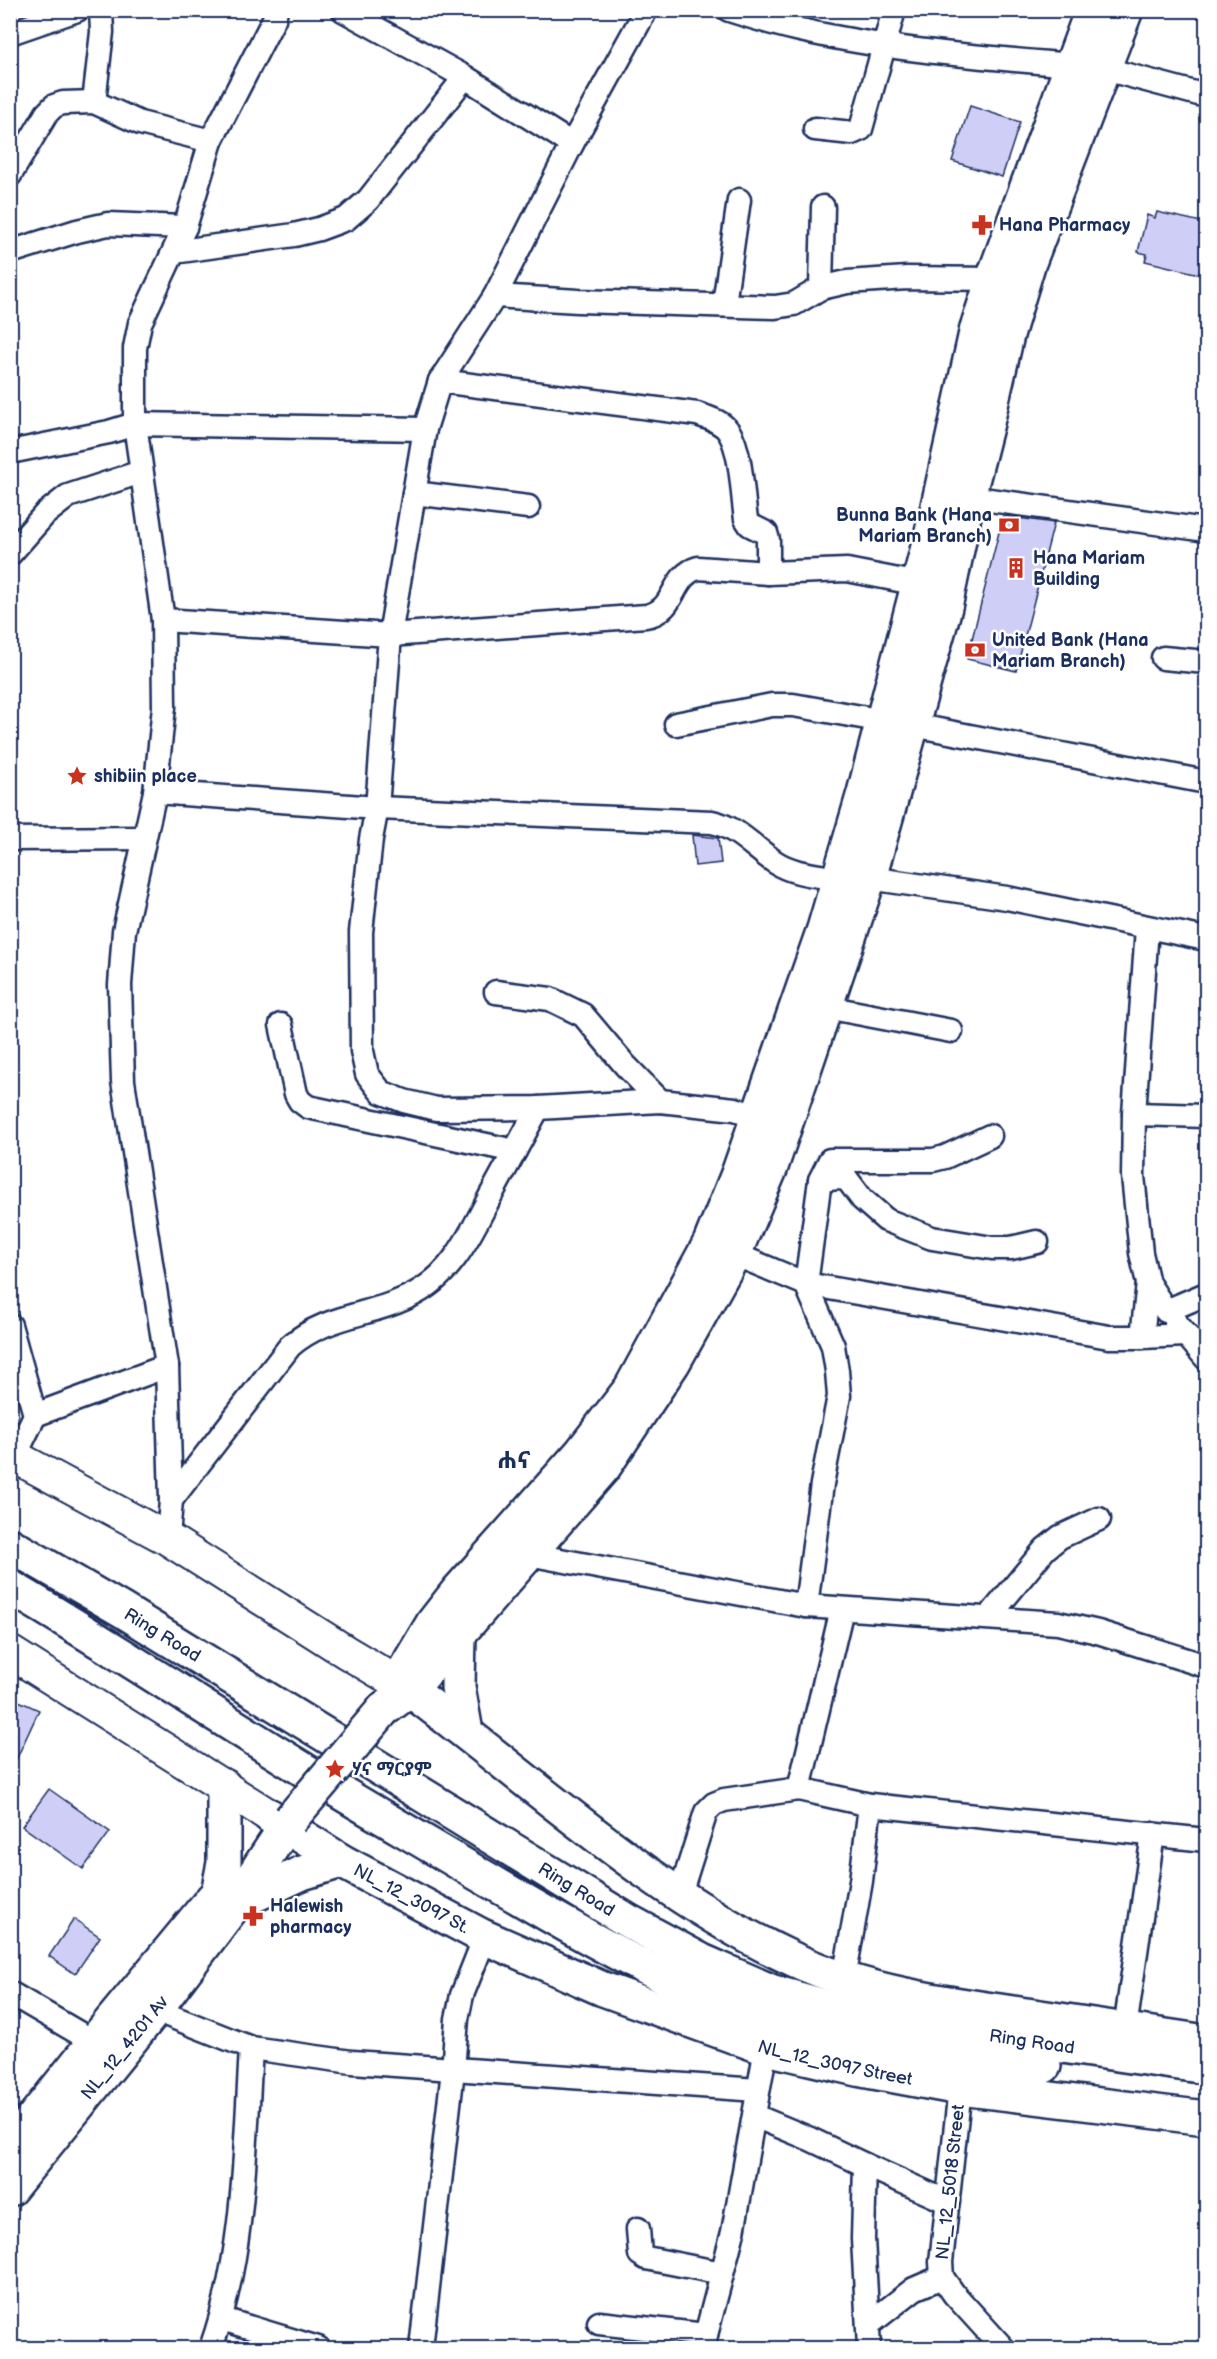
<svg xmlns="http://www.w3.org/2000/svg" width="1217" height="2359" viewBox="0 0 1217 2359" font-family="'Balsamiq Sans','Noto Sans Ethiopic',sans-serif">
<rect width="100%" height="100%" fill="#fff"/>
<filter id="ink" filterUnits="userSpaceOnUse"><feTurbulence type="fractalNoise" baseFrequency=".0167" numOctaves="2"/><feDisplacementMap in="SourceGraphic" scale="12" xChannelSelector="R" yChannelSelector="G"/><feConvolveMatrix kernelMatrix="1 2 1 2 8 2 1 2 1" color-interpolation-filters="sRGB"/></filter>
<g filter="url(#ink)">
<!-- building -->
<g fill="#cfcef6" stroke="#1b2f5e" stroke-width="1.5">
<polygon points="970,106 1020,122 1002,177 952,161"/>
<polygon points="1157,212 1206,223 1206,242 1199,274 1145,261 1147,254 1138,252 1147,215 1155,218"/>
<polygon points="1003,516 1054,523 1016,671 967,659"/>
<polygon points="692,835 718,838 721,863 695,866"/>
<polygon points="10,1697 39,1710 10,1773"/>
<polygon points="49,1789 110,1832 83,1869 22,1826"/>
<polygon points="74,1919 100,1937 75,1974 49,1956"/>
</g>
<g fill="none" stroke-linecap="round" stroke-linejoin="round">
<!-- street casing -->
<g stroke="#1b2f5e" stroke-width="27">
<g id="street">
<polyline points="101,10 102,32 94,102 140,123 211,141"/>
<polyline points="343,10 465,77 572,144"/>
<polyline points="646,10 572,144 495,296 440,381 425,429 390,635 377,808 371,839 361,932 362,1051 367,1074 381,1092 404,1101 437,1109 538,1108 660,1101 735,1109 759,1117"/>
<path d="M729,10C751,17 773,24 796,29C886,50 980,57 1072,65"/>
<polyline points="10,33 77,10"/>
<polyline points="1105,69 1206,96"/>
<polyline points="815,129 852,133 861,129 894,10"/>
<polyline points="10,175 47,113 54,106 63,103 94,102"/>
<polyline points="10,252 77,231 108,224 185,227"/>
<polyline points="174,252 294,235 319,229 346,219 368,200 465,77"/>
<polyline points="821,288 823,207"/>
<polyline points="495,296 578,301 775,307 794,304 821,288 847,282 907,278 993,279"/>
<polyline points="724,304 739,200"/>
<path d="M440,381L697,414C708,418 722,421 729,432C742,453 742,494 746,519L750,525L766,533L768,540V573"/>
<polyline points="10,452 109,432 135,424 425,429"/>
<polyline points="414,493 528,507"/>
<polyline points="968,497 1206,530"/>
<polyline points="10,554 45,514 68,496 141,472"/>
<path d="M163,620L390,635L646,616C677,611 670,576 698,568L768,573L847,570L919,584"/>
<polyline points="1163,658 1206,662"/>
<polyline points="676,724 772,705 793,705 884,721"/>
<polyline points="913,725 1206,782"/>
<path d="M155,792L377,808L712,822C737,827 754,848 775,862C793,874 817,875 838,879"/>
<polyline points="10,839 144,838"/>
<polyline points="869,878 1007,898 1206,939"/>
<polyline points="1147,928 1134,1114 1133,1176 1141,1253 1148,1283 1166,1311 1206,1294"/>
<polyline points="496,992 550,999 583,1015 625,1065 660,1101"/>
<polyline points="826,1007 951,1031"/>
<polyline points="281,1025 296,1094 300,1101 308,1107 515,1151"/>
<polyline points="1134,1114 1206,1116"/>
<polyline points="990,1136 945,1157 933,1160 830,1160 820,1180 806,1284 1109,1337 1142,1337 1186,1335"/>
<polyline points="820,1180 838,1178 847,1179 862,1199 886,1220 932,1238 992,1248 1011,1248 1037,1242"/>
<polyline points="734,1254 806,1284 833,1346 837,1371 839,1396 822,1484 806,1606"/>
<polyline points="1176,1323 1206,1358"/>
<polyline points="10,1325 35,1415 15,1456"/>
<polyline points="1142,1337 1148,1283"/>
<polyline points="35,1415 167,1366"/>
<path d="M171,1500L290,1346C326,1314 375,1316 416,1293C455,1272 472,1230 492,1193C508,1164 523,1136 538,1108"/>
<polyline points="168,1539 171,1500 167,1366 123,1081 120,985 124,931 155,792 164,707 163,620 135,424 135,348 140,323 185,227 211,141 274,19 276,10"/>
<polyline points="528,1554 806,1606 1058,1623 1098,1632 1206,1666"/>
<polyline points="989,1617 1045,1549 1060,1537 1099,1519"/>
<polyline points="799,1789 842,1609"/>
<polyline points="680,1894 706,1812 714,1804 724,1800 799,1789 870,1805 1206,1840"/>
<polyline points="844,1979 861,1881 870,1805"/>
<polyline points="10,1993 94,2042"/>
<polyline points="155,2010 251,2048 352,2062 758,2090"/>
<polyline points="1125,2029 1153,1834"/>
<polyline points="960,2088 941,2262 942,2277 954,2294 1003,2348"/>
<polyline points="755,2116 810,2139 865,2165 863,2239 869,2348"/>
<polyline points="865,2165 948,2202"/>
<polyline points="638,2229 640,2254 646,2258 722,2273"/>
<polyline points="222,2319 318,2348"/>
<polyline points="599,2323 706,2335"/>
<polyline points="868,2325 914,2289 942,2277"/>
<path d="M211,2348C245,2253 245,2148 251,2048"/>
<polyline points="421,2348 453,2070 457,2019 462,1995 485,1937"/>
<polyline points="704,2348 706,2335 733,2232 766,2048"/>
</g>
</g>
<!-- secondary casing -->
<g stroke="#1b2f5e" stroke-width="36">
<g id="secondary">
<polyline points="10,1454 168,1539 346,1652 410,1690"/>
<polyline points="10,1652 270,1816"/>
</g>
</g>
<!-- primary casing -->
<g stroke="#1b2f5e" stroke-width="38">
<g id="primary">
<polyline points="459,1634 458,1687 466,1732"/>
<polyline points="399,1680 433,1623 458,1591 580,1454 631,1388 710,1243 738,1174 824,929 864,793 934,524 977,328 993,279 1092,10"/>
<path d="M410,1690C532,1781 656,1897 795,1960C867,1993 949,2004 1027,2015C1087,2024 1147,2033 1206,2042"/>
<polyline points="383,1710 410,1690 604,1467 673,1363 734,1254 771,1167 869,878 945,607 968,497 987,423 1007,335 1028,265 1126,10"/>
<path id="s1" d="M270,1816L341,1861L482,1936L603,1989L766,2048L857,2069L960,2088L1206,2118"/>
<polyline points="218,1893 224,1863 224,1786"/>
<polyline points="237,1903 302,1873 341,1861"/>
<polyline points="10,2147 94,2042 213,1898"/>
<path id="s2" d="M10,2189L155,2010L235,1904L290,1820"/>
</g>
</g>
<!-- highway casing -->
<g stroke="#1b2f5e" stroke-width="38">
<g id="highway">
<path id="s3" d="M10,1545L122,1610L628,1921L702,1961L773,1992L830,2008L912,2024L1206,2067"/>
<path d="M10,1587C109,1645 204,1708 301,1768C358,1804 417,1837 475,1872C566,1925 669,1988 770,2019C858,2047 952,2055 1044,2066"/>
</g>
</g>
<!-- street -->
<use href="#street" stroke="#fff" stroke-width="22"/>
<!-- secondary -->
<use href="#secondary" stroke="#fff" stroke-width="32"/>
<!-- primary -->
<use href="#primary" stroke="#fff" stroke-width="33"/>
<!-- highway -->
<use href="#highway" stroke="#fff" stroke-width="33"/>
<!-- primary-bridge casing -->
<g stroke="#1b2f5e" stroke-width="38" stroke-linecap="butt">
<polyline id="primary-bridge" points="290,1820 383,1710"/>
</g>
<!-- primary-bridge -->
<use href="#primary-bridge" stroke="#fff" stroke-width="33"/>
</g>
</g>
<!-- icons -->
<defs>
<g id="pharmacy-bare" transform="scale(1.62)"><path d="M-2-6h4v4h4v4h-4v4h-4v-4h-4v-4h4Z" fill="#c8321e" stroke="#fff" stroke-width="2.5" paint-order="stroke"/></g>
<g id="bank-bare" transform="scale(1.62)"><path d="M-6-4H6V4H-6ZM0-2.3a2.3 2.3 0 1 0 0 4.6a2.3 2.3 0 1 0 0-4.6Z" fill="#c8321e" stroke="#fff" stroke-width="2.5" paint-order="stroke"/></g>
<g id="building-bare" transform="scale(1.62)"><path d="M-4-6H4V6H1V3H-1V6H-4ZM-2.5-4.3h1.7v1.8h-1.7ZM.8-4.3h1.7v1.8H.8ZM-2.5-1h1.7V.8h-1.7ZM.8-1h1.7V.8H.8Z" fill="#c8321e" stroke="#fff" stroke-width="2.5" paint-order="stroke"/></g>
<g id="sight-bare" transform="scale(1.62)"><path d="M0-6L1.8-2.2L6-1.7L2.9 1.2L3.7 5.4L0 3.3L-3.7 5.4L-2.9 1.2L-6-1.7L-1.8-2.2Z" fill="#c8321e" stroke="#fff" stroke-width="2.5" paint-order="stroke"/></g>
</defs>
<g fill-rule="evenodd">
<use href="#pharmacy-bare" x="982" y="225"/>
<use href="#bank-bare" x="1009" y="525"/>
<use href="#building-bare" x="1016" y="568"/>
<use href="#bank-bare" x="975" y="650"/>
<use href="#sight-bare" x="77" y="776"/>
<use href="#sight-bare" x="335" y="1769"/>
<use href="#pharmacy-bare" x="253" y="1916"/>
</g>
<g text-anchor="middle" stroke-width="5" stroke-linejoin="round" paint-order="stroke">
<!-- poi labels -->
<g font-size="18" font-weight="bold" fill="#1b2f5e" stroke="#fff" text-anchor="start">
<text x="999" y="231">Hana Pharmacy</text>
<text x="992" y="521" text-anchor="end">Bunna Bank (Hana<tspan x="992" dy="21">Mariam Branch)</tspan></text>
<text x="1033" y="564">Hana Mariam<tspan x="1033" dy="21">Building</tspan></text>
<text x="992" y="646">United Bank (Hana<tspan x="992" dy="21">Mariam Branch)</tspan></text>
<text x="94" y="782">shibiin place</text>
<text x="352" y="1775">ሃና ማርያም</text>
<text x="270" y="1912">Halewish<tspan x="270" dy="21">pharmacy</tspan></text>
</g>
<!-- street labels -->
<g font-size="18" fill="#1b2f5e" stroke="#fff">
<text dy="6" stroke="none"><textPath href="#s3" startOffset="177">Ring Road</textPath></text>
<text dy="6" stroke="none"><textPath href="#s3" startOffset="663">Ring Road</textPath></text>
<text dy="6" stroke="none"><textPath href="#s1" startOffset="164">NL_12_3097 St.</textPath></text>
<text dy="6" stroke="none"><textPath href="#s3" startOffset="1149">Ring Road</textPath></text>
<text dy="6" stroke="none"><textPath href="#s2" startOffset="182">NL_12_4201 Av</textPath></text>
<text dy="6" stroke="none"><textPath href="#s1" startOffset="620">NL_12_3097 Street</textPath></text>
<text transform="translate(950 2182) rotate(-84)" y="6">NL_12_5018 Street</text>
</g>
<!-- district labels -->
<g font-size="24" font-weight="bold" fill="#1b2f5e" stroke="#fff">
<text x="514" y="1468">ሐና</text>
</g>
</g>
<!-- margin -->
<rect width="1217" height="2359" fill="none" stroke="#fff" stroke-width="36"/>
<rect x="18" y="18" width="1181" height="2323" fill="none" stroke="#1b2f5e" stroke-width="2" filter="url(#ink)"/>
</svg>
